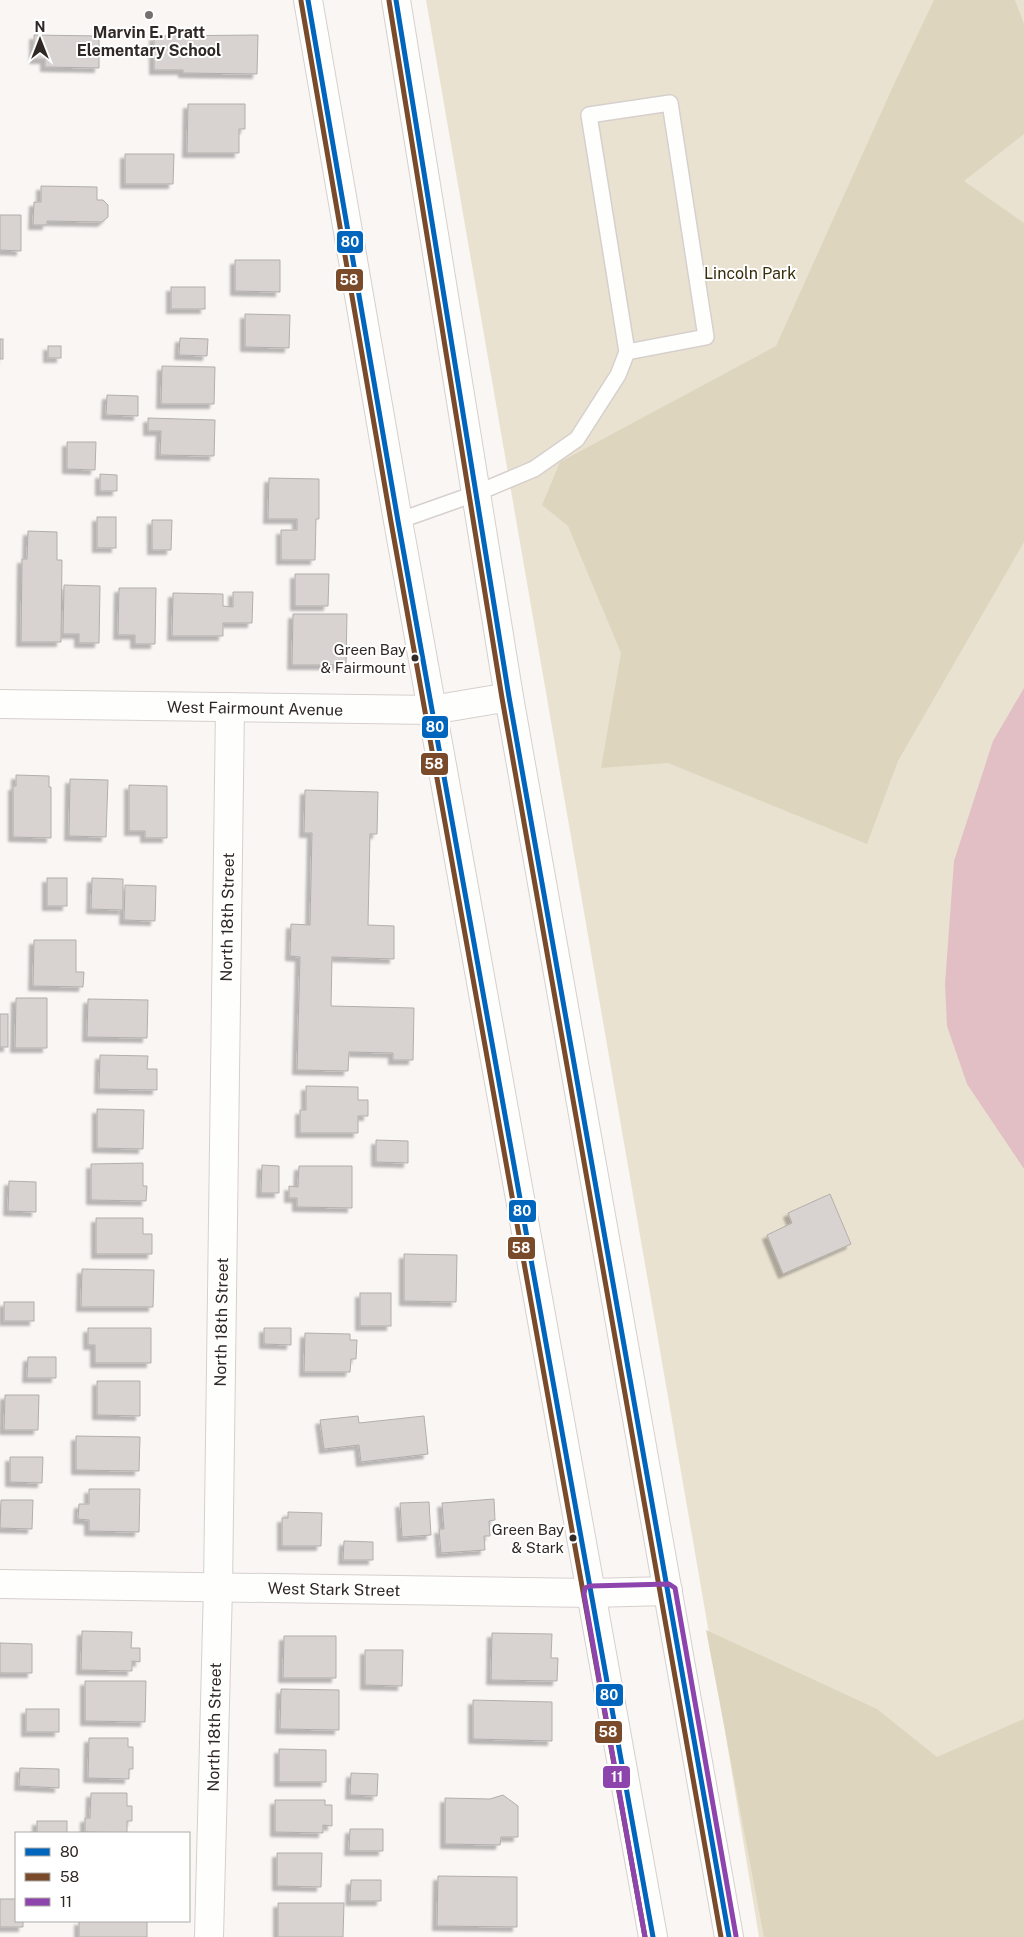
<svg xmlns="http://www.w3.org/2000/svg" width="1024" height="1937" viewBox="0 0 1024 1937" font-family="'Public Sans',sans-serif">
<defs>
<filter id="shadow"><feDropShadow dx="-4.5" dy="4.5" stdDeviation="1" flood-color="#0004"/></filter>
</defs>
<rect width="100%" height="100%" fill="#faf6f4"/>
<!-- green -->
<polygon fill="#eae2d1" points="426,0 1024,0 1024,1937 759,1937 707,1622"/>
<!-- forest -->
<g fill="#ded5be">
<polygon points="934,0 1015,0 1024,24 1024,134 964,181 1024,223 1024,542 898,761 867,844 668,763 601,768 621,653 568,526 542,505 560,462 776,346 895,82"/>
<polygon points="706,1630 877,1709 937,1757 1024,1719 1024,1937 764,1937"/>
</g>
<!-- water -->
<polygon fill="#e2bfc4" points="1024,688 1024,1169 967,1084 947,1026 945,984 954,861 993,741"/>
<!-- building -->
<g fill="#d8d3d0" stroke="#b2aeaa" filter="url(#shadow)">
<polygon points="34,35 99,36 99,68 45,67 45,59 34,59"/>
<polygon points="258,35 257,74 183,73 183,70 154,70 154,36"/>
<polygon points="188,104 245,104 245,129 239,129 239,153 187,153"/>
<polygon points="125,154 174,154 173,184 125,184"/>
<polygon points="41,186 97,187 97,200 103,200 108,205 108,217 102,222 47,221 47,225 33,225 34,202 41,202"/>
<polygon points="0,215 21,215 21,251 0,250"/>
<polygon points="235,260 280,260 280,292 235,291"/>
<rect x="171" y="287" width="34" height="22"/>
<polygon points="245,314 290,315 289,348 245,347"/>
<polygon points="180,338 208,339 207,356 179,355"/>
<rect x="0" y="339" width="3" height="20"/>
<rect x="48" y="346" width="13" height="12"/>
<polygon points="162,366 215,367 214,404 161,404"/>
<polygon points="107,395 138,396 138,416 106,415"/>
<polygon points="148,418 215,420 214,456 160,455 161,431 148,431"/>
<polygon points="67,442 96,442 95,470 67,469"/>
<polygon points="100,474 117,475 117,491 100,491"/>
<polygon points="269,478 319,479 319,519 316,519 315,560 281,560 281,530 297,530 297,519 268,519"/>
<rect x="97" y="517" width="19" height="31"/>
<polygon points="152,520 172,520 171,550 152,550"/>
<polygon points="28,531 57,532 57,560 62,560 61,642 21,642 22,559 27,559"/>
<polygon points="295,574 329,574 328,606 295,606"/>
<polygon points="64,585 100,586 99,643 79,643 79,634 63,634"/>
<polygon points="119,588 156,588 155,644 135,644 135,635 118,635"/>
<polygon points="233,592 253,592 252,623 223,623 223,636 172,636 173,593 223,594 223,606 233,607"/>
<polygon points="293,614 347,614 346,665 292,665"/>
<polygon points="16,775 49,776 49,787 51,787 51,838 13,837 13,786 16,786"/>
<polygon points="70,779 108,780 106,837 69,836"/>
<polygon points="129,785 167,786 167,838 145,838 145,831 129,831"/>
<polygon points="305,790 378,792 377,834 370,834 368,925 394,926 394,959 332,957 331,1006 414,1008 413,1060 393,1060 393,1053 349,1052 348,1071 297,1070 300,957 290,956 291,924 310,925 312,833 304,833"/>
<rect x="47" y="878" width="20" height="28"/>
<polygon points="92,878 123,879 123,910 91,909"/>
<polygon points="125,885 156,886 155,921 124,920"/>
<polygon points="34,940 76,940 76,972 84,972 83,987 33,986"/>
<polygon points="16,998 47,998 47,1048 15,1048"/>
<polygon points="88,999 148,1000 147,1038 87,1037"/>
<rect x="0" y="1014" width="8" height="33"/>
<polygon points="100,1055 148,1056 147,1069 157,1069 157,1090 99,1089"/>
<polygon points="306,1086 358,1087 358,1100 368,1100 368,1116 358,1116 358,1133 300,1133 300,1110 306,1110"/>
<polygon points="97,1109 144,1110 143,1149 97,1148"/>
<polygon points="376,1140 408,1141 408,1163 376,1162"/>
<polygon points="143,1163 143,1186 147,1186 146,1201 91,1200 91,1164"/>
<polygon points="262,1165 279,1166 279,1193 261,1193"/>
<polygon points="299,1166 352,1166 352,1208 297,1207 297,1198 289,1198 289,1186 298,1187"/>
<polygon points="9,1181 36,1182 36,1212 8,1211"/>
<polygon points="830,1194 851,1244 783,1274 767,1235 792,1223 788,1213"/>
<polygon points="96,1218 143,1218 143,1234 152,1234 152,1254 96,1254"/>
<polygon points="404,1254 457,1255 456,1302 404,1301"/>
<polygon points="82,1269 154,1270 153,1307 81,1307"/>
<rect x="360" y="1293" width="31" height="33"/>
<rect x="4" y="1302" width="30" height="19"/>
<polygon points="88,1328 151,1328 151,1363 95,1363 95,1345 88,1345"/>
<polygon points="264,1328 291,1328 291,1345 264,1344"/>
<polygon points="305,1333 350,1334 350,1340 357,1340 356,1359 351,1359 350,1372 304,1372"/>
<polygon points="28,1357 56,1357 56,1378 27,1378"/>
<polygon points="97,1381 140,1381 140,1416 97,1415"/>
<polygon points="5,1395 39,1395 38,1430 4,1430"/>
<polygon points="358,1416 359,1423 424,1416 428,1454 361,1462 359,1445 324,1449 320,1420"/>
<polygon points="76,1436 140,1437 139,1471 76,1470"/>
<polygon points="10,1457 43,1457 42,1483 10,1482"/>
<polygon points="89,1489 140,1489 139,1532 89,1531 89,1520 78,1519 79,1504 89,1504"/>
<polygon points="494,1499 495,1520 489,1521 490,1536 484,1536 485,1550 441,1553 439,1529 444,1529 442,1503"/>
<polygon points="1,1500 33,1500 32,1529 0,1528"/>
<polygon points="429,1502 431,1535 402,1537 400,1503"/>
<polygon points="288,1512 322,1513 321,1546 282,1546 282,1518 288,1518"/>
<polygon points="344,1541 373,1542 373,1560 343,1560"/>
<polygon points="82,1631 132,1632 131,1648 140,1648 140,1662 132,1661 132,1671 81,1670"/>
<polygon points="492,1633 552,1634 551,1658 558,1658 557,1681 491,1680"/>
<polygon points="284,1636 336,1636 336,1678 283,1678"/>
<polygon points="0,1643 32,1644 32,1673 0,1673"/>
<polygon points="365,1650 403,1650 402,1686 365,1685"/>
<polygon points="85,1681 146,1681 145,1722 85,1721"/>
<polygon points="281,1689 339,1690 339,1730 280,1729"/>
<polygon points="473,1700 552,1702 552,1741 473,1739"/>
<rect x="26" y="1709" width="33" height="23"/>
<polygon points="89,1738 128,1738 128,1747 133,1747 133,1769 129,1769 129,1779 88,1778"/>
<polygon points="279,1749 326,1750 326,1782 279,1782"/>
<polygon points="20,1768 59,1769 59,1788 19,1786"/>
<polygon points="351,1773 378,1774 377,1796 350,1795"/>
<polygon points="91,1793 127,1793 127,1806 132,1806 132,1821 127,1821 127,1833 85,1832 85,1818 90,1818"/>
<polygon points="503,1795 518,1806 518,1837 501,1837 500,1845 445,1844 445,1798 490,1799"/>
<polygon points="275,1800 325,1800 325,1805 332,1805 332,1826 323,1825 323,1833 275,1832"/>
<rect x="37" y="1821" width="30" height="12"/>
<polygon points="350,1829 383,1829 383,1851 349,1851"/>
<polygon points="277,1853 322,1853 321,1887 277,1886"/>
<polygon points="438,1876 517,1877 517,1927 437,1926"/>
<polygon points="351,1880 381,1880 381,1901 350,1901"/>
<polygon points="0,1899 16,1899 16,1921 23,1921 23,1927 0,1927"/>
<polygon points="278,1903 344,1903 343,1937 278,1937"/>
<rect x="79" y="1921" width="68" height="16"/>
</g>
<g fill="none" stroke-linecap="round" stroke-linejoin="round">
<!-- lane casing -->
<g stroke="#d6d0cd" stroke-width="18">
<polyline id="lane" points="398,521 477,493 534,469 577,439 618,375 627,352 589,115 670,103 706,337 627,352"/>
</g>
<!-- street casing -->
<g stroke="#d6d0cd" stroke-width="30">
<g id="street">
<polyline points="0,704 432,710 509,697"/>
<polyline points="0,1584 591,1593 668,1591"/>
<polyline points="209,1937 218,1587 230,707"/>
</g>
</g>
<!-- primary casing -->
<g stroke="#d6d0cd" stroke-width="30">
<g id="primary">
<polyline points="308,0 398,521 653,1937"/>
<polyline points="396,0 509,697 729,1937"/>
</g>
</g>
<!-- lane -->
<use href="#lane" stroke="#fefefd" stroke-width="15"/>
<!-- street -->
<use href="#street" stroke="#fefefd" stroke-width="28"/>
<!-- primary -->
<use href="#primary" stroke="#fefefd" stroke-width="28"/>
<!-- bus-1 casing -->
<g stroke="#fff" stroke-width="9">
<g id="bus-1">
<polyline points="308,0 398,521 653,1937"/>
<polyline points="396,0 509,697 729,1937"/>
</g>
</g>
<!-- bus-2 casing -->
<g stroke="#fff" stroke-width="9">
<g id="bus-2">
<polyline points="301,1 391,522 645,1937"/>
<polyline points="389,1 502,698 721,1937"/>
</g>
</g>
<!-- bus-3 casing -->
<g stroke="#fff" stroke-width="9">
<polyline id="bus-3" points="645,1937 584,1594 585,1588 590,1586 669,1584 675,1588 736,1936"/>
</g>
<!-- bus-1 -->
<use href="#bus-1" stroke="#0065bd" stroke-width="5"/>
<!-- bus-2 -->
<use href="#bus-2" stroke="#7a4b2a" stroke-width="5"/>
<!-- bus-3 -->
<use href="#bus-3" stroke="#8e44ad" stroke-width="5"/>
</g>
<!-- markers -->
<circle fill="#76706d" stroke="#fff" stroke-width="2" cx="149" cy="15" r="5"/>
<g fill="#2f2824" stroke="#fff" stroke-width="2">
<circle cx="415" cy="658" r="4.5"/>
<circle cx="573" cy="1538" r="4.5"/>
</g>
<g text-anchor="middle" stroke-width="4" stroke-linejoin="round" paint-order="stroke">
<!-- bus labels -->
<g font-size="15" fill="#2f2824" stroke="#fff" text-anchor="end">
<text x="406" y="655">Green Bay<tspan x="406" dy="18">&amp; Fairmount</tspan></text>
<text x="564" y="1535">Green Bay<tspan x="564" dy="18">&amp; Stark</tspan></text>
</g>
<!-- poi labels -->
<g font-size="16" font-weight="bold" fill="#2f2824" stroke="#fff">
<text x="149" y="38">Marvin E. Pratt<tspan x="149" dy="18">Elementary School</tspan></text>
</g>
<!-- park labels -->
<g font-size="16" fill="#382e0b" stroke="#fff">
<text x="750" y="279">Lincoln Park</text>
</g>
<!-- street labels -->
<g font-size="16" fill="#2f2824" stroke="#fff">
<text transform="translate(255 708) rotate(1)" y="6">West Fairmount Avenue</text>
<text transform="translate(227 917) rotate(-89)" y="6">North 18th Street</text>
<text transform="translate(221 1322) rotate(-89)" y="6">North 18th Street</text>
<text transform="translate(334 1589) rotate(1)" y="6">West Stark Street</text>
<text transform="translate(214 1727) rotate(-89)" y="6">North 18th Street</text>
</g>
</g>
<g stroke="#fff" stroke-width="2">
<rect x="336" y="230" width="28" height="24" rx="5" fill="#0065bd"/>
<rect x="335" y="268" width="29" height="24" rx="5" fill="#7a4b2a"/>
<rect x="421" y="715" width="28" height="24" rx="5" fill="#0065bd"/>
<rect x="420" y="752" width="29" height="24" rx="5" fill="#7a4b2a"/>
<rect x="508" y="1199" width="29" height="24" rx="5" fill="#0065bd"/>
<rect x="507" y="1236" width="29" height="24" rx="5" fill="#7a4b2a"/>
<rect x="595" y="1683" width="29" height="24" rx="5" fill="#0065bd"/>
<rect x="594" y="1720" width="29" height="24" rx="5" fill="#7a4b2a"/>
<rect x="602" y="1765" width="29" height="24" rx="5" fill="#8e44ad"/>
</g>
<g font-size="14" text-anchor="middle" font-weight="bold" fill="#fff">
<text x="350" y="247">80</text>
<text x="349" y="285">58</text>
<text x="435" y="732">80</text>
<text x="434" y="769">58</text>
<text x="522" y="1216">80</text>
<text x="521" y="1253">58</text>
<text x="609" y="1700">80</text>
<text x="608" y="1737">58</text>
<text x="617" y="1782">11</text>
</g>
<!-- legend -->
<rect x="15" y="1832" width="175" height="90" fill="#ffffff" stroke="#aca9a7"/>
<rect x="25" y="1848" width="25" height="8" fill="#0065bd" stroke="#aca9a7"/>
<text x="60" y="1857" font-size="15" fill="#2f2824">80</text>
<rect x="25" y="1873" width="25" height="8" fill="#7a4b2a" stroke="#aca9a7"/>
<text x="60" y="1882" font-size="15" fill="#2f2824">58</text>
<rect x="25" y="1898" width="25" height="8" fill="#8e44ad" stroke="#aca9a7"/>
<text x="60" y="1907" font-size="15" fill="#2f2824">11</text>
<!-- north arrow -->
<g transform="translate(40 40)" stroke="#ffffff" stroke-width="4" paint-order="stroke">
<path d="M0-4L9 19L0 12L-9 19Z" fill="#2f2824"/>
<text y="-8" font-size="14" font-weight="bold" text-anchor="middle" fill="#2f2824">N</text>
</g>
</svg>
